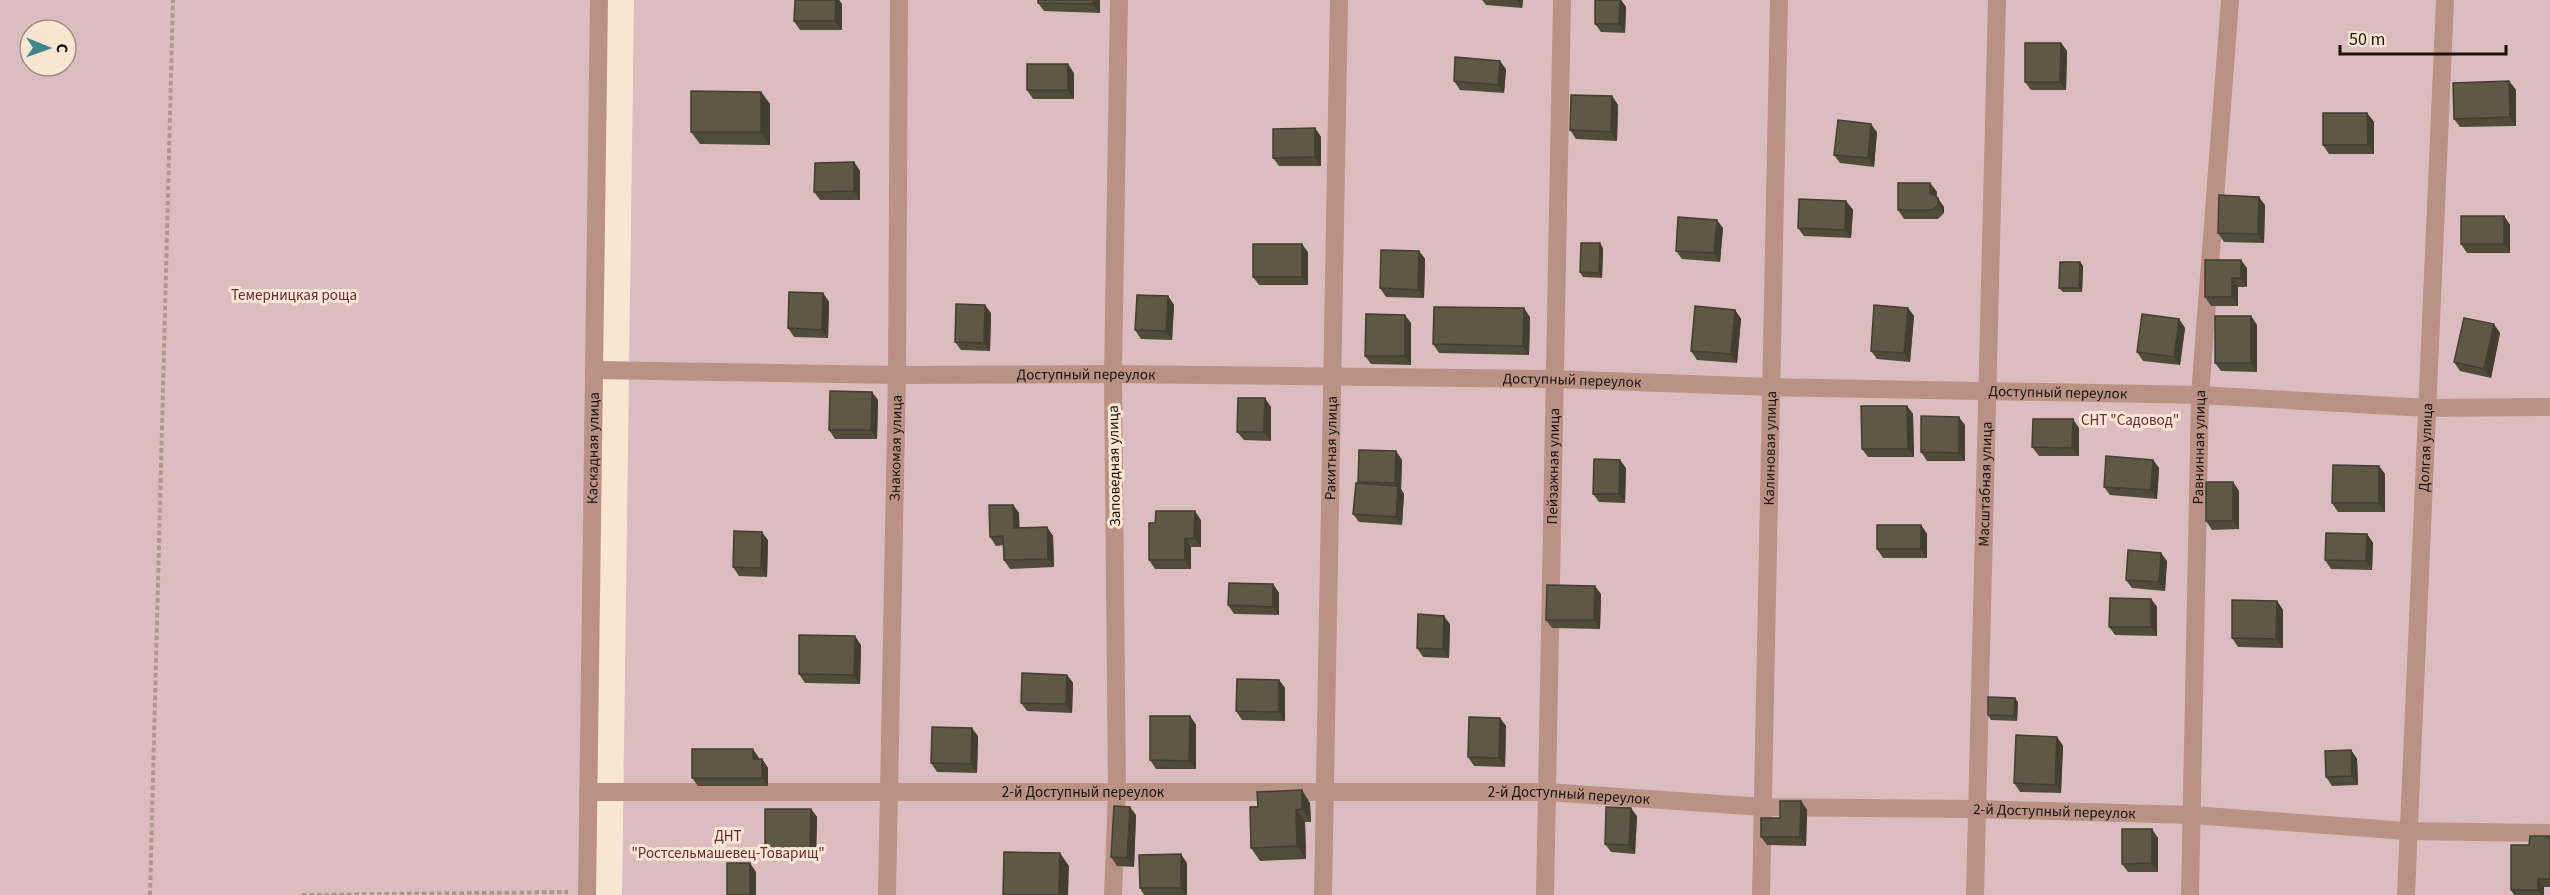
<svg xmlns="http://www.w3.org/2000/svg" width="2550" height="895" viewBox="0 0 2550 895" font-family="'Source Sans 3',sans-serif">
<rect width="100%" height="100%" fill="#f8e5d2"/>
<!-- green -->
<g fill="#dcbdbf" fill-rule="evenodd">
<path d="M0,0H591L584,895H0ZM30,30H66V66H30Z"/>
<polygon points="634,0 2550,0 2550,895 622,895"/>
</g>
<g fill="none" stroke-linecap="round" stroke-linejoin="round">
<!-- path -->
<g stroke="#a8998b" stroke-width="4" stroke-dasharray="4.5 3" stroke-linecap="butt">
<polyline points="150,895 173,0"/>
<polyline points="302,895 568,892"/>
</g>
<!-- minor -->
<g stroke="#b99285" stroke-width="18">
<path id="s1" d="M594,370L897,375L1113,374L1553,379L1771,387L2200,395L2428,408L2550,407"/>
<path id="s2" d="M588,792H1547L1763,807L1975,809L2192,815L2407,831L2550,833"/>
<path id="s3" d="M587,895L599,0"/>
<path id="s4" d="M887,895L897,375L899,0"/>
<polyline points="1113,895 1117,790 1113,374 1119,0"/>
<path id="s5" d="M1323,895L1339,0"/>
<path id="s6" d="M1545,895L1562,0"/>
<path id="s7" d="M1761,895L1779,0"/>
<path id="s8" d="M1975,895L1997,0"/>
<path id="s9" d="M2190,895L2200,395L2230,0"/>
<path id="s10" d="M2406,895L2445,0"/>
</g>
</g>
<!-- wall -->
<g fill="#514c3a">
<polygon points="836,0 839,0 842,4 842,30 800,30 794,21"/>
<polygon points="1038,0 1100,0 1100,13 1044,11 1038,3"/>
<polygon points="1482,0 1523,0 1522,8 1486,5"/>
<polygon points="1595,0 1621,0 1626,7 1625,33 1601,32 1595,24"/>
<polygon points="2061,43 2067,51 2066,90 2031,90 2025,82"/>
<polygon points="1506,69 1504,93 1460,90 1454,81"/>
<polygon points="1074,73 1074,99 1033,99 1027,90"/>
<polygon points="2509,81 2516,90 2516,126 2460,127 2454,119"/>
<polygon points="761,92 770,104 770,145 700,144 691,132"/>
<polygon points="1612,96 1618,105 1617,141 1576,139 1570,130"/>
<polygon points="2367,113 2374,122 2374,154 2329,154 2323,145"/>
<polygon points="1315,128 1321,137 1321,166 1279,166 1273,158"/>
<polygon points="1877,132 1874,167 1840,163 1834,155"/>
<polygon points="854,162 860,171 860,200 820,200 814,192"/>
<polygon points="1930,183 1937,192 1936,197 1944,207 1944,213 1938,219 1904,219 1898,210"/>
<polygon points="1846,201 1853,210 1851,238 1804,236 1798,228"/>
<polygon points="2265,205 2264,243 2224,242 2218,233"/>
<polygon points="2504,216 2510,225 2510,253 2467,253 2461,244"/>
<polygon points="1723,228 1720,262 1682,259 1676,251"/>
<polygon points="1603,248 1602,278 1583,277 1580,272"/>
<polygon points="1419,251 1425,259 1424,298 1386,297 1380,288"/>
<polygon points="1308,252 1308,285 1259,285 1253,277"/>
<polygon points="2080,262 2083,266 2082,292 2063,292 2059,288"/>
<polygon points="2247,268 2247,287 2238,287 2238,306 2211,306 2205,297"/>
<polygon points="823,293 829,302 828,338 794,337 788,328"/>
<polygon points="1168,296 1174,305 1172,340 1141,339 1135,330"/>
<polygon points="1908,308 1914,316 1910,362 1877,359 1871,351"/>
<polygon points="1735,310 1741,319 1737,363 1697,360 1691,351"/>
<polygon points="991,313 990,351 961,350 955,342"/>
<polygon points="2251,316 2257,325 2257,372 2221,371 2215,363"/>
<polygon points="1530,317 1529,355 1439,353 1433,344"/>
<polygon points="2179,319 2185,328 2180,365 2143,361 2137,352"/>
<polygon points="1411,323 1411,365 1371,364 1365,356"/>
<polygon points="2500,333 2491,378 2460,371 2454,362"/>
<polygon points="878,400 877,439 835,439 829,430"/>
<polygon points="1907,406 1913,414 1914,457 1868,457 1862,449"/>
<polygon points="1271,407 1271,441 1244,440 1237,432"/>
<polygon points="1965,425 1965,461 1927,461 1921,452"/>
<polygon points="2079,428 2079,456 2039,456 2032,447"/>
<polygon points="1396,451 1402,460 1401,489 1404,494 1402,525 1359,522 1353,514 1359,483 1358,482"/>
<polygon points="2153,460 2159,468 2157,499 2110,495 2104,487"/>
<polygon points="2379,466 2385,474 2385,512 2338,512 2332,503"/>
<polygon points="1626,468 1625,503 1599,502 1593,494"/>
<polygon points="2233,482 2239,491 2239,529 2212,530 2206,521"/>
<polygon points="1013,505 1019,513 1019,528 1047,527 1053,536 1054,567 1010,569 1004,560 1004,545 996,546 990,537"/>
<polygon points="1201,520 1201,547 1191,547 1191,569 1155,569 1149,560 1155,523"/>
<polygon points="1921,525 1927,534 1927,558 1883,558 1877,549"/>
<polygon points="2367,534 2373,543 2372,570 2331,569 2325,560"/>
<polygon points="768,540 767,577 739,576 733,567"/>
<polygon points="2167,561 2165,591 2132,588 2126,580"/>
<polygon points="1273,584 1279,593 1279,615 1234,614 1228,605"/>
<polygon points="1601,594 1600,629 1552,628 1546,620"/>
<polygon points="2151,599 2157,607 2157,636 2115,635 2109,627"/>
<polygon points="2277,601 2283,610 2283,648 2238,647 2232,638"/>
<polygon points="1450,624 1449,658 1423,657 1417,648"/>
<polygon points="861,645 860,684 805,683 799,674"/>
<polygon points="1067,675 1073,683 1072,713 1027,711 1021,703"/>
<polygon points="1279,680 1285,688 1285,721 1242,720 1236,711"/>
<polygon points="2018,702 2017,721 1991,720 1988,715"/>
<polygon points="1190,716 1196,725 1196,769 1156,769 1150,760"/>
<polygon points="1500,718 1506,726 1505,767 1474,766 1468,757"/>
<polygon points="978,736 977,773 937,772 931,763"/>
<polygon points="2057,737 2063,746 2061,793 2020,792 2014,783"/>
<polygon points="2351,750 2357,759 2358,785 2332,786 2326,777"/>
<polygon points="759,758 759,759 762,759 768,768 768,786 698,786 692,778"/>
<polygon points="1801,801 1807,810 1806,846 1767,845 1761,837 1780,818"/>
<polygon points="1310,803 1311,822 1305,822 1306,859 1260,861 1251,848 1250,807"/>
<polygon points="811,809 817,817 816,859 771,859 765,850"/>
<polygon points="1136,815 1134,867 1117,866 1111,857"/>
<polygon points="1637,816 1635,854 1611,852 1605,844"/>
<polygon points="2550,836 2550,887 2544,887 2544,895 2514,895 2511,890 2529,845"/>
<polygon points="2158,838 2158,872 2128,872 2122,864"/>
<polygon points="1187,863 1187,895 1144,895 1140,888"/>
</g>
<!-- shaded-wall -->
<g fill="#423e30">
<polygon points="836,0 839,0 842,4 842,30 835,21"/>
<polygon points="1094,0 1100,0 1100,13 1093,4"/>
<polygon points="1517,0 1523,0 1522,8"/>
<polygon points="1620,0 1621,0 1626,7 1625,33 1619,24"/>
<polygon points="2061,43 2067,51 2066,90 2060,82"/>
<polygon points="1500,61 1506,69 1504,93 1498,85"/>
<polygon points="1068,64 1074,73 1074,99 1068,90"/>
<polygon points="2509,81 2516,90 2516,126 2510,117"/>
<polygon points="761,92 770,104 770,145 761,132"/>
<polygon points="1612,96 1618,105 1617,141 1611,132"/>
<polygon points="2367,113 2374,122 2374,154 2368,145"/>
<polygon points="1871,124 1877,132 1874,167 1868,158"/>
<polygon points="1315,128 1321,137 1321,166 1315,157"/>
<polygon points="854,162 860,171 860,200 854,191"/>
<polygon points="1930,183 1937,192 1936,201 1930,193"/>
<polygon points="2259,197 2265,205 2264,243 2258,234"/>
<polygon points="1938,198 1944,207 1944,213 1938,205"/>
<polygon points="1846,201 1853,210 1851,238 1845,230"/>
<polygon points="2504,216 2510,225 2510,253 2504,244"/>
<polygon points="1717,220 1723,228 1720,262 1714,253"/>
<polygon points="1600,243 1603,248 1602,278 1599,273"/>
<polygon points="1302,244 1308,252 1308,285 1302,277"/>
<polygon points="1419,251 1425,259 1424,298 1418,290"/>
<polygon points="2241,260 2247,268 2247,287 2241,278"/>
<polygon points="2080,262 2083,266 2082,292 2079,288"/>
<polygon points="2232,278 2238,287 2238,306 2232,297"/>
<polygon points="823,293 829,302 828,338 822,330"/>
<polygon points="1168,296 1174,305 1172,340 1166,331"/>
<polygon points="985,305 991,313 990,351 984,343"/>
<polygon points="1524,308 1530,317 1529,355 1523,346"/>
<polygon points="1908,308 1914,316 1910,362 1904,353"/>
<polygon points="1735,310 1741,319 1737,363 1731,354"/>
<polygon points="1405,315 1411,323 1411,365 1405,356"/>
<polygon points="2251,316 2257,325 2257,372 2251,363"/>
<polygon points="2179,319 2185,328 2180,365 2174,357"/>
<polygon points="2494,324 2500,333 2491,378 2484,369"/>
<polygon points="872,392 878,400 877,439 871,430"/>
<polygon points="1265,398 1271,407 1271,441 1264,432"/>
<polygon points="1907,406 1913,414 1914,457 1908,449"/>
<polygon points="1959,417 1965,425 1965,461 1959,453"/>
<polygon points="2073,419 2079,428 2079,456 2072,448"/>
<polygon points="1396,451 1402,460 1401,489 1404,494 1402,525 1396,517 1398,488 1395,483"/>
<polygon points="1620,460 1626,468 1625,503 1619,494"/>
<polygon points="2153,460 2159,468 2157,499 2151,490"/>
<polygon points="2379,466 2385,474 2385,512 2379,503"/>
<polygon points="2233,482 2239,491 2239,529 2233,521"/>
<polygon points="1013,505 1019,513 1020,537 1014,528"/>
<polygon points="1195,511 1201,520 1201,547 1194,538"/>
<polygon points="1921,525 1927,534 1927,558 1921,549"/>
<polygon points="1047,527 1053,536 1054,567 1048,559"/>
<polygon points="762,532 768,540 767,577 761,568"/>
<polygon points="2367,534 2373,543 2372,570 2366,561"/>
<polygon points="1185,539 1191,547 1191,569 1185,560"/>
<polygon points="2161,553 2167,561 2165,591 2159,582"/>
<polygon points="1273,584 1279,593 1279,615 1273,607"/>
<polygon points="1595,586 1601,594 1600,629 1594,620"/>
<polygon points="2151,599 2157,607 2157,636 2151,627"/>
<polygon points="2277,601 2283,610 2283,648 2276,639"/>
<polygon points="1444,616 1450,624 1449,658 1443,649"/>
<polygon points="855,636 861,645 860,684 854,675"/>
<polygon points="1067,675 1073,683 1072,713 1066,704"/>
<polygon points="1279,680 1285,688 1285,721 1279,712"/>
<polygon points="2015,698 2018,702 2017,721 2014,716"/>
<polygon points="1190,716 1196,725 1196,769 1189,761"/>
<polygon points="1500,718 1506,726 1505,767 1499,758"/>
<polygon points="972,728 978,736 977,773 971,764"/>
<polygon points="2057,737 2063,746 2061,793 2055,785"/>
<polygon points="753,749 759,758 759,768 753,759"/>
<polygon points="2351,750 2357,759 2358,785 2352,776"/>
<polygon points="762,759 768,768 768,786 762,778"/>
<polygon points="1302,790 1310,803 1311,822 1302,809"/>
<polygon points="1801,801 1807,810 1806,846 1800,837"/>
<polygon points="1130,807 1136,815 1134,867 1127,858"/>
<polygon points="1631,808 1637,816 1635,854 1629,845"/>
<polygon points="811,809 817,817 816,859 810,850"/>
<polygon points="1296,810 1305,822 1306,859 1297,846"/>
<polygon points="2152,829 2158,838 2158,872 2152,863"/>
<polygon points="1060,853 1069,866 1068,895 1059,895"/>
<polygon points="1181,854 1187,863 1187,895 1186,895 1181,888"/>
<polygon points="750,863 756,872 756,895 750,895"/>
<polygon points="2538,879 2544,887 2544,895 2541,895 2538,890"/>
</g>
<!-- building -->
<g fill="#5e5844" stroke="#423e30" stroke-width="1.5">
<polygon points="795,0 836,0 835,21 794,21"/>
<polygon points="1038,0 1094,0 1093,4 1038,3"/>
<polygon points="1595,0 1620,0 1619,24 1595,24"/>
<polygon points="2025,43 2061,43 2060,82 2025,82"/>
<polygon points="1455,57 1500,61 1498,85 1454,81"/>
<rect x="1027" y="64" width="41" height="26"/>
<polygon points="2509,81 2510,117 2454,119 2453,83"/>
<polygon points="691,91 761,92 761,132 691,132"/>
<polygon points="1571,95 1612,96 1611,132 1570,130"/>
<polygon points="2323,113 2367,113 2368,145 2323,145"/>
<polygon points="1838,120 1871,124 1868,158 1834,155"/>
<polygon points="1315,128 1315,157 1273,158 1273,129"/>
<polygon points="854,162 854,191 814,192 815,163"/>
<polygon points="1898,183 1930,183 1930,193 1938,198 1938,205 1932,210 1898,210"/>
<polygon points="2219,195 2259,197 2258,234 2218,233"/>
<polygon points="1799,199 1846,201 1845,230 1798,228"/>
<rect x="2461" y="216" width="43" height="28"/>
<polygon points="1678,217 1717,220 1714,253 1676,251"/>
<polygon points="1581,243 1600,243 1599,273 1580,272"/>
<rect x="1253" y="244" width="49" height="33"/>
<polygon points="1381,250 1419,251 1418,290 1380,288"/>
<polygon points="2205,260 2241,260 2241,278 2232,278 2232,297 2205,297"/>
<polygon points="2060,262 2080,262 2079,288 2059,288"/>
<polygon points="789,292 823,293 822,330 788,328"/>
<polygon points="1137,295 1168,296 1166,331 1135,330"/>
<polygon points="956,304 985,305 984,343 955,342"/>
<polygon points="1874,305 1908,308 1904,353 1871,351"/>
<polygon points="1695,306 1735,310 1731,354 1691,351"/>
<polygon points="1434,307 1524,308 1523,346 1433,344"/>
<polygon points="1366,314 1405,315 1405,356 1365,356"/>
<polygon points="2142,314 2179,319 2174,357 2137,352"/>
<rect x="2215" y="316" width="36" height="47"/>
<polygon points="2464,318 2494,324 2484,369 2454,362"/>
<polygon points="830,391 872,392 871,430 829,430"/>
<polygon points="1238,398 1265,398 1264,432 1237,432"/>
<polygon points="1861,406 1907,406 1908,449 1862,449"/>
<polygon points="1921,416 1959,417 1959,453 1921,452"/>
<polygon points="2033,419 2073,419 2072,448 2032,447"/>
<polygon points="1359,450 1396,451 1395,483 1358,482"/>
<polygon points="2106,456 2153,460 2151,490 2104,487"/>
<polygon points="1594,459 1620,460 1619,494 1593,494"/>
<polygon points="2333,465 2379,466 2379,503 2332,503"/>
<rect x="2206" y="482" width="27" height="39"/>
<polygon points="1356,483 1398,486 1396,517 1353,514"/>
<polygon points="989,505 1013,505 1014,528 1047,527 1048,559 1004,560 1003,536 990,537"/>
<polygon points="1156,511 1195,511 1194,538 1185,539 1185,560 1149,560 1149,523 1155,523"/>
<rect x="1877" y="525" width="44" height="24"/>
<polygon points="734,531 762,532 761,568 733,567"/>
<polygon points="2326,533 2367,534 2366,561 2325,560"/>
<polygon points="2128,550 2161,553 2159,582 2126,580"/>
<polygon points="1229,583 1273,584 1273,607 1228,605"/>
<polygon points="1547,585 1595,586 1594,620 1546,620"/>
<polygon points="2110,598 2151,599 2151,627 2109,627"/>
<polygon points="2232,600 2277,601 2276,639 2232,638"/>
<polygon points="1418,614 1444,616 1443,649 1417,648"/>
<polygon points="799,635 855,636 854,675 799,674"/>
<polygon points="1022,673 1067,675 1066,704 1021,703"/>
<polygon points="1237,679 1279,680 1279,712 1236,711"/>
<polygon points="1988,697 2015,698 2014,716 1988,715"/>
<polygon points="1150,716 1190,716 1189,761 1150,760"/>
<polygon points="1469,717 1500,718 1499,758 1468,757"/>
<polygon points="932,727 972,728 971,764 931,763"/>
<polygon points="2016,735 2057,737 2055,785 2014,783"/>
<polygon points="692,749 753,749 753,759 762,759 762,778 692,778"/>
<polygon points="2351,750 2352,776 2326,777 2325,751"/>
<polygon points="1302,790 1302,809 1296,810 1297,846 1251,848 1250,807 1258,807 1257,792"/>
<polygon points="1780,801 1801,801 1800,837 1761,837 1761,818 1780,818"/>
<polygon points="1114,806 1130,807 1127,858 1111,857"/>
<polygon points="1606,807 1631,808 1629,845 1605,844"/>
<polygon points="765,809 811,809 810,850 765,850"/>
<polygon points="2122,829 2152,829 2152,863 2122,864"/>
<polygon points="2530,836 2550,836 2550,879 2538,879 2538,890 2511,890 2511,845 2529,845"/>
<polygon points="1004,852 1060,853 1059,895 1003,895"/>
<polygon points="1181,854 1181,888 1140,888 1139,855"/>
<rect x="727" y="863" width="23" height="32"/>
</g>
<g text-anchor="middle" stroke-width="6" stroke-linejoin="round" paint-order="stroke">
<!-- park labels -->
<g font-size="15" fill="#652b34" stroke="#f8e5d2">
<text x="294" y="300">Темерницкая роща</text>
<text x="2130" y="425">СНТ "Садовод"</text>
<text x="728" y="841">ДНТ<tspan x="728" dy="17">"Ростсельмашевец-Товарищ"</tspan></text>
</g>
<!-- street labels -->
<g font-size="15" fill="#19130c" stroke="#f8e5d2">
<text dy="5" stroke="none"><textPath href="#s1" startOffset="492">Доступный переулок</textPath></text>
<text dy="5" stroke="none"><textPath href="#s1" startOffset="978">Доступный переулок</textPath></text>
<text dy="5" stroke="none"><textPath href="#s1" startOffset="1464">Доступный переулок</textPath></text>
<text dy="5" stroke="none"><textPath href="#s3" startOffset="447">Каскадная улица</textPath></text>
<text dy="5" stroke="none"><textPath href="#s5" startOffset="447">Ракитная улица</textPath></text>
<text dy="5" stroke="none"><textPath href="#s9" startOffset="448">Равнинная улица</textPath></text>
<text dy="5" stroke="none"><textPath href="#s4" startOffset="447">Знакомая улица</textPath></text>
<text dy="5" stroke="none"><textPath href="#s7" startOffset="447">Калиновая улица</textPath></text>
<text dy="5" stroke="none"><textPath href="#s10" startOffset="448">Долгая улица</textPath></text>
<text dy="5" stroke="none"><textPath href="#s6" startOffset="429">Пейзажная улица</textPath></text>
<text transform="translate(1114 466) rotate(-91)" y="5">Заповедная улица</text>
<text dy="5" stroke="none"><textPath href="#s8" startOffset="411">Масштабная улица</textPath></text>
<text dy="5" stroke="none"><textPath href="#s2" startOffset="495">2-й Доступный переулок</textPath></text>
<text dy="5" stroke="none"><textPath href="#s2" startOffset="981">2-й Доступный переулок</textPath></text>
<text dy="5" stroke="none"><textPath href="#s2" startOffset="1467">2-й Доступный переулок</textPath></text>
</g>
</g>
<!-- north arrow -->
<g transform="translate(48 48) rotate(91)"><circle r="28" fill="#f8e5d2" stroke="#9f9183" stroke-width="1.5"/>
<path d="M0-4.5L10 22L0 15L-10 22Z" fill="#3f878d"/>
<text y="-9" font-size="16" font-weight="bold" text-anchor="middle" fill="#19130c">С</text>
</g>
<!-- scale -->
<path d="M2340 45v9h166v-9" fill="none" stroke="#19130c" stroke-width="3"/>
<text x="2349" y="45" font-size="18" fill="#19130c" stroke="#f8e5d2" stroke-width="4.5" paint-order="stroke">50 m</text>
</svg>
